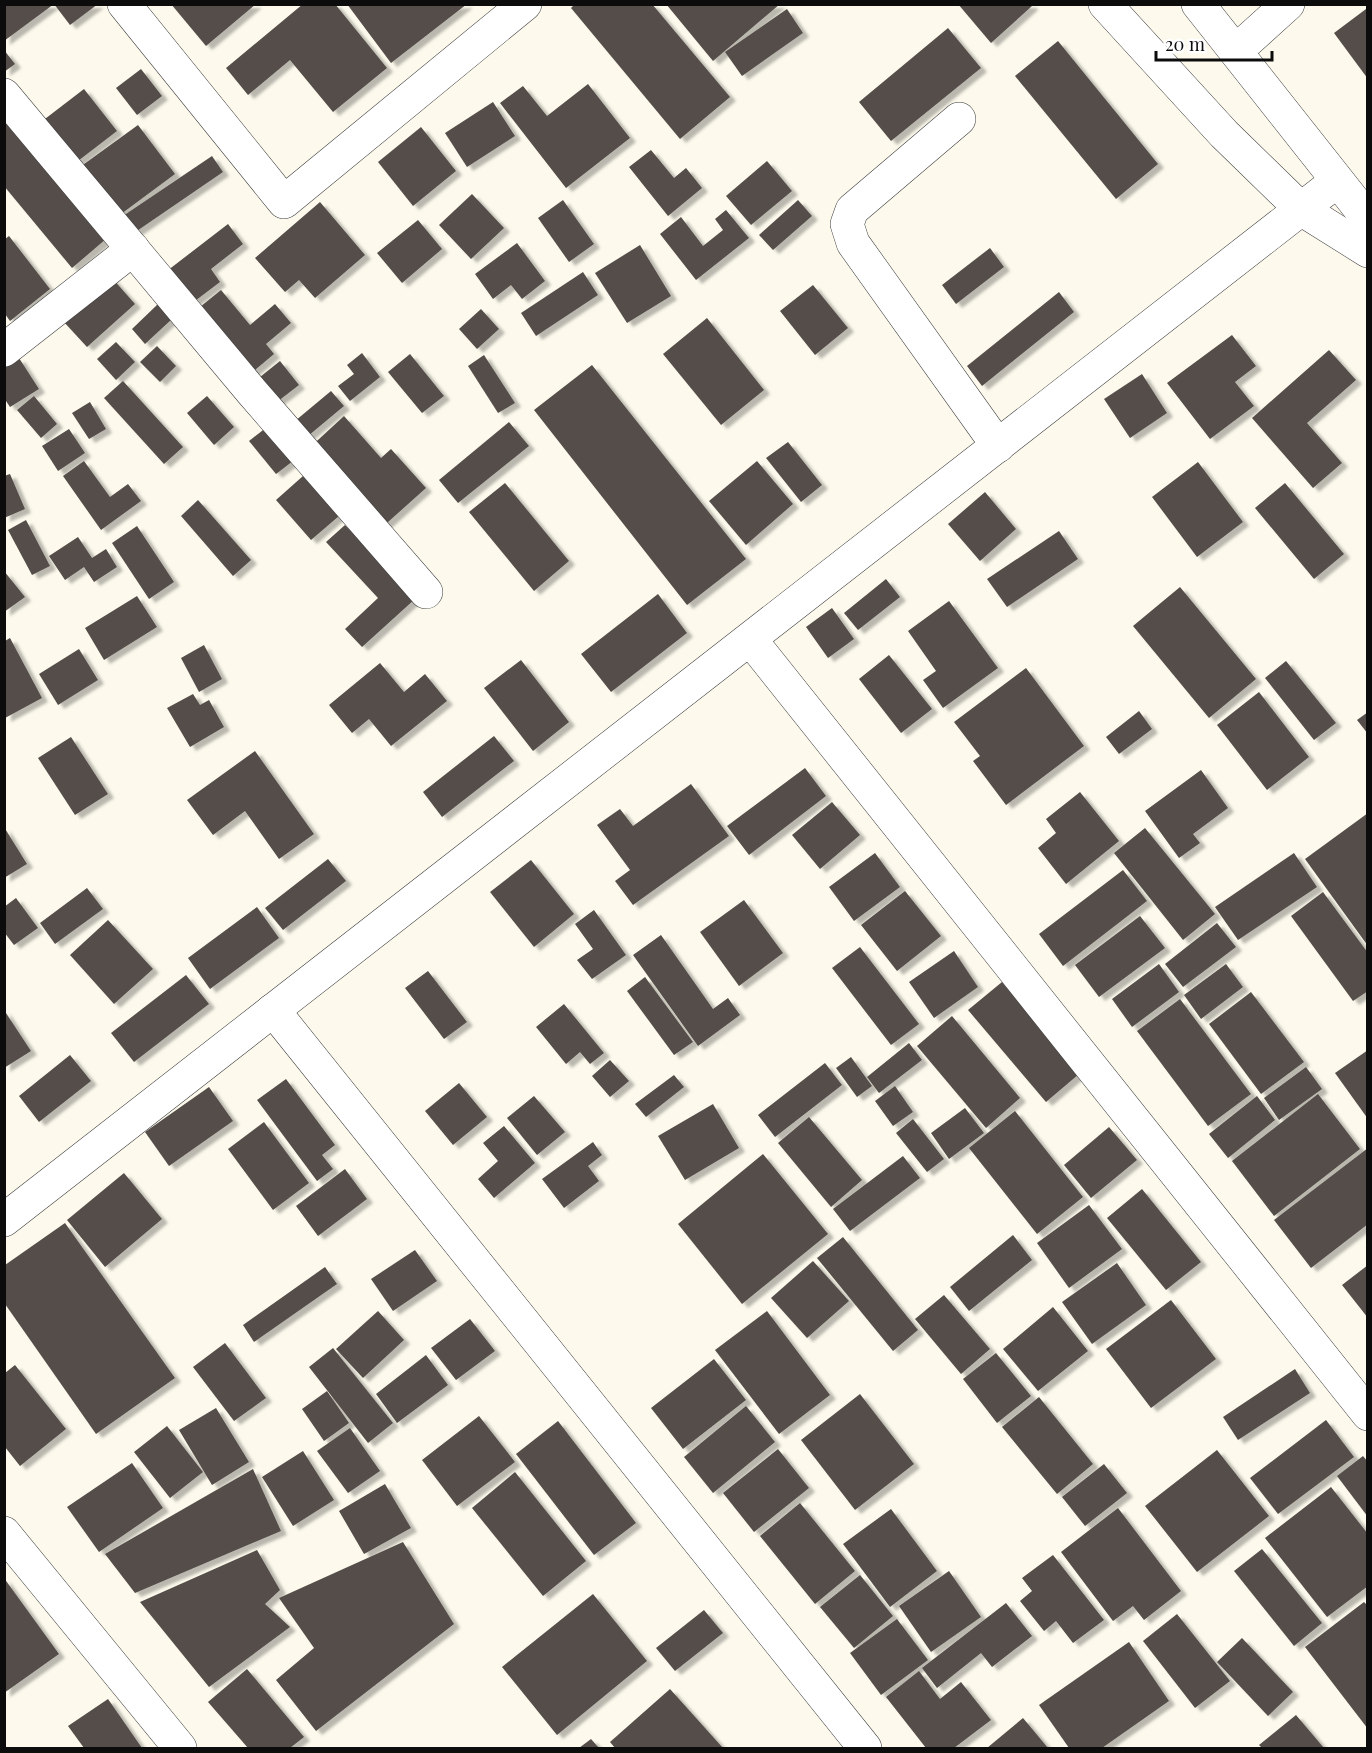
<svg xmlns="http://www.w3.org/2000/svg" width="1372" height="1753" viewBox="0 0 1372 1753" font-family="'Playfair Display',serif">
<defs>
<filter id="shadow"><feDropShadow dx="6" dy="4" stdDeviation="1.5" flood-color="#0004"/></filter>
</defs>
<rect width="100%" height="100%" fill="#fdfaed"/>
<!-- building -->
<g fill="#544d49" filter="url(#shadow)">
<polygon points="4,4 54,4 4,41"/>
<polygon points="54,4 98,4 70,25"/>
<polygon points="171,4 256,4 206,46"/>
<polygon points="303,4 335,4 387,68 333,112 290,60 248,95 226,68"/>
<polygon points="347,4 426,6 467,4 391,63"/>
<polygon points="575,4 652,4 730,97 680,139 571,8"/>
<polygon points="666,4 780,4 713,61"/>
<polygon points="958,4 1031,4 1032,6 991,43"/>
<polygon points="787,9 803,33 742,76 725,52"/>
<polygon points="1366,9 1368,11 1368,79 1334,33"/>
<polygon points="948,28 981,68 891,141 859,102"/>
<polygon points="1058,41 1158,164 1116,199 1015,76"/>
<polygon points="4,50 15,64 4,72"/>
<polygon points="141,69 162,96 137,115 116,88"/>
<polygon points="588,84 630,138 566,188 500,103 523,86 547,116"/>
<polygon points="84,89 117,131 74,164 41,122"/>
<polygon points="493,102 515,136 467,167 445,133"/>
<polygon points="4,117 106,239 72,268 4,186"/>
<polygon points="138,125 175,174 117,217 80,167"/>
<polygon points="421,127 456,171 413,206 378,162"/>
<polygon points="651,150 674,178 686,168 702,188 668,216 629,167"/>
<polygon points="212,156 223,172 131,235 120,218"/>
<polygon points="767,161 792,191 751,225 726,196"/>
<polygon points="472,194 504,228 471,259 439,225"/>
<polygon points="563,200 594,244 569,262 538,218"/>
<polygon points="798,200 812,216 773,250 759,235"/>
<polygon points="320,202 365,255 315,298 299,280 285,292 255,258"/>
<polygon points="726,210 749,238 696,280 660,234 681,217 703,246 723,230 715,219"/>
<polygon points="418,220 442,249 402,283 377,253"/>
<polygon points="228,224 243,244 211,269 220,282 187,307 163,274"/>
<polygon points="9,236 50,289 10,321 5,314 5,239"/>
<polygon points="517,243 545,281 522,299 511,285 493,299 475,274"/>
<polygon points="640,245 671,296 627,323 595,273"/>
<polygon points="990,248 1004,267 956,304 942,285"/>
<polygon points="583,272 598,295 536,336 521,313"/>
<polygon points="112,278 135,304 87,347 63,321"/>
<polygon points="813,285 848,328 815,355 780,311"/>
<polygon points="221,290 250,325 275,304 291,323 266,344 274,354 249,375 195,311"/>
<polygon points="1059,292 1074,312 982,386 967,366"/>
<polygon points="158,304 172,319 145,344 132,329"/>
<polygon points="481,309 499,329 477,349 459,329"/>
<polygon points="707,318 764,390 721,425 663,354"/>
<polygon points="1232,335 1256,366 1235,382 1254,406 1210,439 1167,383"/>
<polygon points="116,342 135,362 116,380 97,359"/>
<polygon points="157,346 176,366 160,382 140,362"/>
<polygon points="1329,350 1356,380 1307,423 1342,463 1313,488 1252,418"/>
<polygon points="362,353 380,377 350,401 338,386 354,374 347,365"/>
<polygon points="410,354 444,396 422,413 388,372"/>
<polygon points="484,355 515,403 498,413 468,366"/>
<polygon points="19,358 39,389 10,407 4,398 4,367"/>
<polygon points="280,361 299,385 273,405 255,381"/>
<polygon points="592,365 746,559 687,605 534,410"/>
<polygon points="1142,374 1167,413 1130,438 1104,399"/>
<polygon points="123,381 183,447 164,464 104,398"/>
<polygon points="331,391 344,406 302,441 289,426"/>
<polygon points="34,396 57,424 41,438 17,410"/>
<polygon points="207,396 234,427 214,445 187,413"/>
<polygon points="90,402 106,429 89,439 72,413"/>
<polygon points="344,416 381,458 391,449 426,488 378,531 306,451"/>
<polygon points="509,422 529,446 458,503 439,480"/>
<polygon points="267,427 293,461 276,474 249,441"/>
<polygon points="69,429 85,453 58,471 42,446"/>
<polygon points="788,442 822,485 801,502 766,458"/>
<polygon points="84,461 110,497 128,484 141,501 101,530 63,476"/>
<polygon points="757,461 793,504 746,545 709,501"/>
<polygon points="1198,462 1243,522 1197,557 1152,497"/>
<polygon points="10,474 25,509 4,518 4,476"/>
<polygon points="303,476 339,516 311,540 276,500"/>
<polygon points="505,483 569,561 534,591 469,512"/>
<polygon points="1285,483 1344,554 1314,579 1255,508"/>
<polygon points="985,492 1016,529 980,561 948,524"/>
<polygon points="198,500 251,560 233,576 181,516"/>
<polygon points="26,520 50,566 32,575 8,530"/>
<polygon points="345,525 415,599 362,647 345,629 378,598 326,542"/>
<polygon points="137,526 174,582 149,599 112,543"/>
<polygon points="1059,531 1078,559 1007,607 987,579"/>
<polygon points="78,537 92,558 106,549 117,567 94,582 84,567 65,580 49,556"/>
<polygon points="4,571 25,597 4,612"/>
<polygon points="886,579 900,597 858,630 844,613"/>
<polygon points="1180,587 1256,679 1209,718 1133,626"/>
<polygon points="658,594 687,633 611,692 581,654"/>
<polygon points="137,596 157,627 104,660 85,628"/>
<polygon points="949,601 998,668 943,708 923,680 936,671 908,631"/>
<polygon points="832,608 854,639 828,658 806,627"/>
<polygon points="10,638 42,698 5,718 5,641"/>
<polygon points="204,645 222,679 199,692 181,658"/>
<polygon points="79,649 98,680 58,705 39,674"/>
<polygon points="889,655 932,709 901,733 859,679"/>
<polygon points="521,660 569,722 533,751 484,688"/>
<polygon points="1286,661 1336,723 1314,740 1265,678"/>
<polygon points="380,663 404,692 425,674 447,701 391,746 369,719 352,733 329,705"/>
<polygon points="1026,668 1084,746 1006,805 973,761 980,756 954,722"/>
<polygon points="1259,692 1309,757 1267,790 1217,725"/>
<polygon points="193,694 200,705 209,700 224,727 190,747 167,708"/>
<polygon points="1139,711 1152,729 1119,754 1106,737"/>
<polygon points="1368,712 1368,734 1357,720"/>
<polygon points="494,736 514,761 442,817 423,792"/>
<polygon points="71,737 108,794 75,815 38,758"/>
<polygon points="255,751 314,834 279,859 245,811 213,835 187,800"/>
<polygon points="805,768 826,796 749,855 727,826"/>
<polygon points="1201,770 1228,808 1193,834 1200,843 1179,858 1145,811"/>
<polygon points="691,784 729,836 633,905 615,881 630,870 597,825 620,809 633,826"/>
<polygon points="1080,792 1119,841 1066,884 1038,848 1056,833 1046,819"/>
<polygon points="832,802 860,835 820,869 792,835"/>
<polygon points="1368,813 1368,946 1305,859"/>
<polygon points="4,827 27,864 4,878"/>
<polygon points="1145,828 1215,914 1183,940 1114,853"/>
<polygon points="875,853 900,887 854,921 829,887"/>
<polygon points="1294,853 1317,887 1238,940 1215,907"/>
<polygon points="328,859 346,881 283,930 265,908"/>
<polygon points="531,860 574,914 534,947 490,892"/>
<polygon points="1123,870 1147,901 1063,966 1039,934"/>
<polygon points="87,888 103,909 55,944 40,923"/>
<polygon points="905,891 941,936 897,971 861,925"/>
<polygon points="1323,892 1368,953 1368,991 1353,1001 1291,916"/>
<polygon points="16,898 38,928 14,945 4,932 4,907"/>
<polygon points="744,900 783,953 739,986 700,932"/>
<polygon points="257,907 279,938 210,989 188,958"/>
<polygon points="594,910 626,955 592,979 577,960 593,949 575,924"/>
<polygon points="1140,916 1165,948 1099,997 1075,965"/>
<polygon points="108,920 153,969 114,1004 70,955"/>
<polygon points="1217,923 1236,947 1183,987 1165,964"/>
<polygon points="661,935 713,1009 728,998 740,1015 698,1046 633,955"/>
<polygon points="860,947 919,1024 891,1045 832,968"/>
<polygon points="954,951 978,987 934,1018 909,982"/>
<polygon points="1159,964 1179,992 1132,1027 1112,999"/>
<polygon points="1226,964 1243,987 1201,1019 1184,995"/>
<polygon points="428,971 467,1022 444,1039 405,988"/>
<polygon points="186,975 209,1004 134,1062 111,1033"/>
<polygon points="645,977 693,1042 674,1055 627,991"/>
<polygon points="1002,982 1079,1074 1046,1102 968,1010"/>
<polygon points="1251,992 1304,1062 1261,1094 1209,1024"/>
<polygon points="1180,999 1251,1094 1208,1126 1137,1031"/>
<polygon points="564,1004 604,1053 590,1064 580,1052 566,1064 536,1027"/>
<polygon points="4,1010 31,1051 4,1068"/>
<polygon points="952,1016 1020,1098 986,1128 917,1046"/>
<polygon points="909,1043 922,1060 879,1093 867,1077"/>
<polygon points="1368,1050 1368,1119 1335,1073"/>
<polygon points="70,1055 91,1081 39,1122 19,1096"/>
<polygon points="851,1057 872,1086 857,1097 836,1068"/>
<polygon points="610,1060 629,1081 610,1097 592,1076"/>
<polygon points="825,1063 842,1085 775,1137 758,1115"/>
<polygon points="1306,1067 1322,1089 1279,1120 1264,1098"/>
<polygon points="674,1075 684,1087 646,1117 635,1104"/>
<polygon points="286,1079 335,1145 322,1155 333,1169 317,1181 257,1100"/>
<polygon points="459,1083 487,1117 453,1145 425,1111"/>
<polygon points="895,1086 913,1112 893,1126 875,1101"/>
<polygon points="209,1087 233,1121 169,1166 145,1132"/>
<polygon points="1318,1094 1360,1149 1274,1216 1232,1161"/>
<polygon points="534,1096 565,1132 537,1155 507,1118"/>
<polygon points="1257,1096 1275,1120 1228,1158 1209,1134"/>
<polygon points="713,1104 739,1148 685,1180 658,1136"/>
<polygon points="965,1108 984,1133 949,1159 931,1133"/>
<polygon points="1015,1111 1083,1197 1037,1234 969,1148"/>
<polygon points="809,1117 862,1180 831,1207 778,1143"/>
<polygon points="913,1119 944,1159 927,1172 896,1133"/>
<polygon points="264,1122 309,1183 273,1210 228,1149"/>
<polygon points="504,1126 535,1163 494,1198 478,1179 498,1161 483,1143"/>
<polygon points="1109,1127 1137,1160 1091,1198 1064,1165"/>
<polygon points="593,1142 602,1155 588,1166 599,1181 564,1208 542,1179"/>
<polygon points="1368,1148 1368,1224 1311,1268 1274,1220"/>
<polygon points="763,1154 828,1234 742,1304 678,1224"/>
<polygon points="903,1156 920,1178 850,1231 833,1209"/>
<polygon points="345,1169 367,1199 318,1236 296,1206"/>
<polygon points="124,1173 162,1219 105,1267 67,1220"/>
<polygon points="1142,1189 1201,1262 1166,1290 1107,1218"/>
<polygon points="1089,1205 1122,1249 1069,1288 1037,1243"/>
<polygon points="65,1223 175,1378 96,1434 5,1304 5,1265"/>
<polygon points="1013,1235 1032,1260 969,1311 950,1287"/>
<polygon points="843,1237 918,1330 893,1351 817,1258"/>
<polygon points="415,1250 437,1281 393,1311 371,1279"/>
<polygon points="813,1261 849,1301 807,1338 771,1298"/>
<polygon points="1117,1263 1146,1305 1092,1344 1062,1302"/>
<polygon points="1368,1265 1368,1318 1342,1285"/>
<polygon points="325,1267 337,1284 254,1342 243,1325"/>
<polygon points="944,1295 990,1349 961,1374 915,1319"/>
<polygon points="1171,1300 1216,1359 1151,1408 1106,1349"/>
<polygon points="1053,1307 1088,1351 1038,1391 1003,1349"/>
<polygon points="378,1311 404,1340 363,1378 336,1349"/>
<polygon points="767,1311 830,1395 779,1434 715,1350"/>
<polygon points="470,1319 495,1351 456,1380 431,1348"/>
<polygon points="225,1343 266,1398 234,1421 193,1367"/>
<polygon points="333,1348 393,1423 368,1443 309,1367"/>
<polygon points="996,1353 1031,1396 997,1423 963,1379"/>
<polygon points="426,1355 448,1385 397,1423 376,1394"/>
<polygon points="714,1359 746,1400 683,1449 651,1408"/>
<polygon points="15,1365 66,1429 20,1466 5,1447 5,1373"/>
<polygon points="1295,1369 1310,1393 1238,1440 1223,1417"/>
<polygon points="327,1391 349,1423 324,1441 302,1409"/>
<polygon points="860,1394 914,1464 855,1510 801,1440"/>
<polygon points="1039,1397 1093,1464 1057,1494 1002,1427"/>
<polygon points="746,1406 775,1442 713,1493 684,1457"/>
<polygon points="216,1408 249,1462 212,1485 179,1430"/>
<polygon points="479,1416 515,1462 457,1506 422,1460"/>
<polygon points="1326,1420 1354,1457 1278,1514 1250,1478"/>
<polygon points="558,1421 636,1523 594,1555 516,1454"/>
<polygon points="167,1426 203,1472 170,1498 134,1452"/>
<polygon points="350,1428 380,1471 348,1493 317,1451"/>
<polygon points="778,1449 809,1488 754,1532 723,1493"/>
<polygon points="1217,1450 1269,1516 1197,1572 1145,1506"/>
<polygon points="303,1451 334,1500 293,1526 262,1477"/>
<polygon points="1363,1456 1368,1462 1368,1517 1337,1476"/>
<polygon points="132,1463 163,1508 99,1552 67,1507"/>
<polygon points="1104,1464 1127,1493 1085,1526 1062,1497"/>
<polygon points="253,1469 281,1531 135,1593 105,1554"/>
<polygon points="515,1472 586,1561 543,1596 472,1508"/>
<polygon points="385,1484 411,1528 364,1554 339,1511"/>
<polygon points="1331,1487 1368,1534 1368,1586 1327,1617 1265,1538"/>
<polygon points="800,1503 855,1571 815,1604 760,1536"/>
<polygon points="1118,1508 1181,1591 1144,1620 1133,1606 1113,1621 1061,1552"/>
<polygon points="891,1509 937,1571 890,1607 843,1544"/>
<polygon points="403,1542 454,1624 316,1731 276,1680 314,1648 279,1598"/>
<polygon points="1262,1549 1322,1623 1294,1646 1234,1571"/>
<polygon points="257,1550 280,1590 265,1604 290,1627 209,1687 140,1602"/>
<polygon points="1053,1555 1104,1620 1073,1643 1056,1621 1044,1631 1020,1601 1032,1591 1022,1578"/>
<polygon points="949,1571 981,1617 931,1652 899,1606"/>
<polygon points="860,1575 893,1616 854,1648 820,1607"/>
<polygon points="4,1578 59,1654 4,1693"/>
<polygon points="593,1594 647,1661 557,1735 502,1667"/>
<polygon points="1364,1602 1368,1606 1368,1729 1305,1647"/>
<polygon points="1006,1603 1032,1636 992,1667 981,1653 937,1688 922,1668"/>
<polygon points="704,1610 723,1633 675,1671 656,1648"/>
<polygon points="1177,1614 1230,1681 1195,1708 1143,1641"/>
<polygon points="897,1619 928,1660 881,1695 850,1653"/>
<polygon points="1242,1638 1293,1692 1268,1716 1217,1662"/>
<polygon points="1129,1642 1169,1701 1102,1748 1069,1748 1039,1705"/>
<polygon points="247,1669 304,1737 290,1748 248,1748 208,1702"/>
<polygon points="919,1671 940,1699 961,1682 991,1720 954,1748 926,1748 886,1697"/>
<polygon points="670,1689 723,1748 615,1748 610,1742"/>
<polygon points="108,1699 142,1748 84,1748 68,1726"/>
<polygon points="1296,1715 1324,1748 1262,1748 1259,1745"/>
<polygon points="1023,1718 1048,1748 987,1748"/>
<polygon points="591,1739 599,1748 579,1748"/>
</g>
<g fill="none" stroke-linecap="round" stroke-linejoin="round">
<!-- minor casing -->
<g stroke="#3f3f3f" stroke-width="34">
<g id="minor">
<polyline points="124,4 284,202 525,4"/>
<polyline points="1105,4 1224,134 1301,209 1368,251"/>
<polyline points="1198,4 1368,219"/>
<polyline points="1236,51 1288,4"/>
<polyline points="4,95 252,392 426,592"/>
<polyline points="959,119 852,210 847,224 853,243 998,446"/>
<polyline points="4,350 133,249"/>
<polyline points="750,639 1368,1414"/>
<polyline points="273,1010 865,1748"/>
<polyline points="4,1220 1337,181"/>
<polyline points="4,1533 180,1748"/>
</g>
</g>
<!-- minor -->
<use href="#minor" stroke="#fff" stroke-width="33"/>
</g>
<!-- border -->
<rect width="1372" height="1753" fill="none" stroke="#0c0c0c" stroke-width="12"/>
<!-- scale -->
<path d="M1156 51v9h116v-9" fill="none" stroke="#0c0c0c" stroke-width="3"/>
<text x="1165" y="51" font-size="18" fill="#0c0c0c" stroke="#ffffff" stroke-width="4.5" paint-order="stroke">20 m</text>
</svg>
